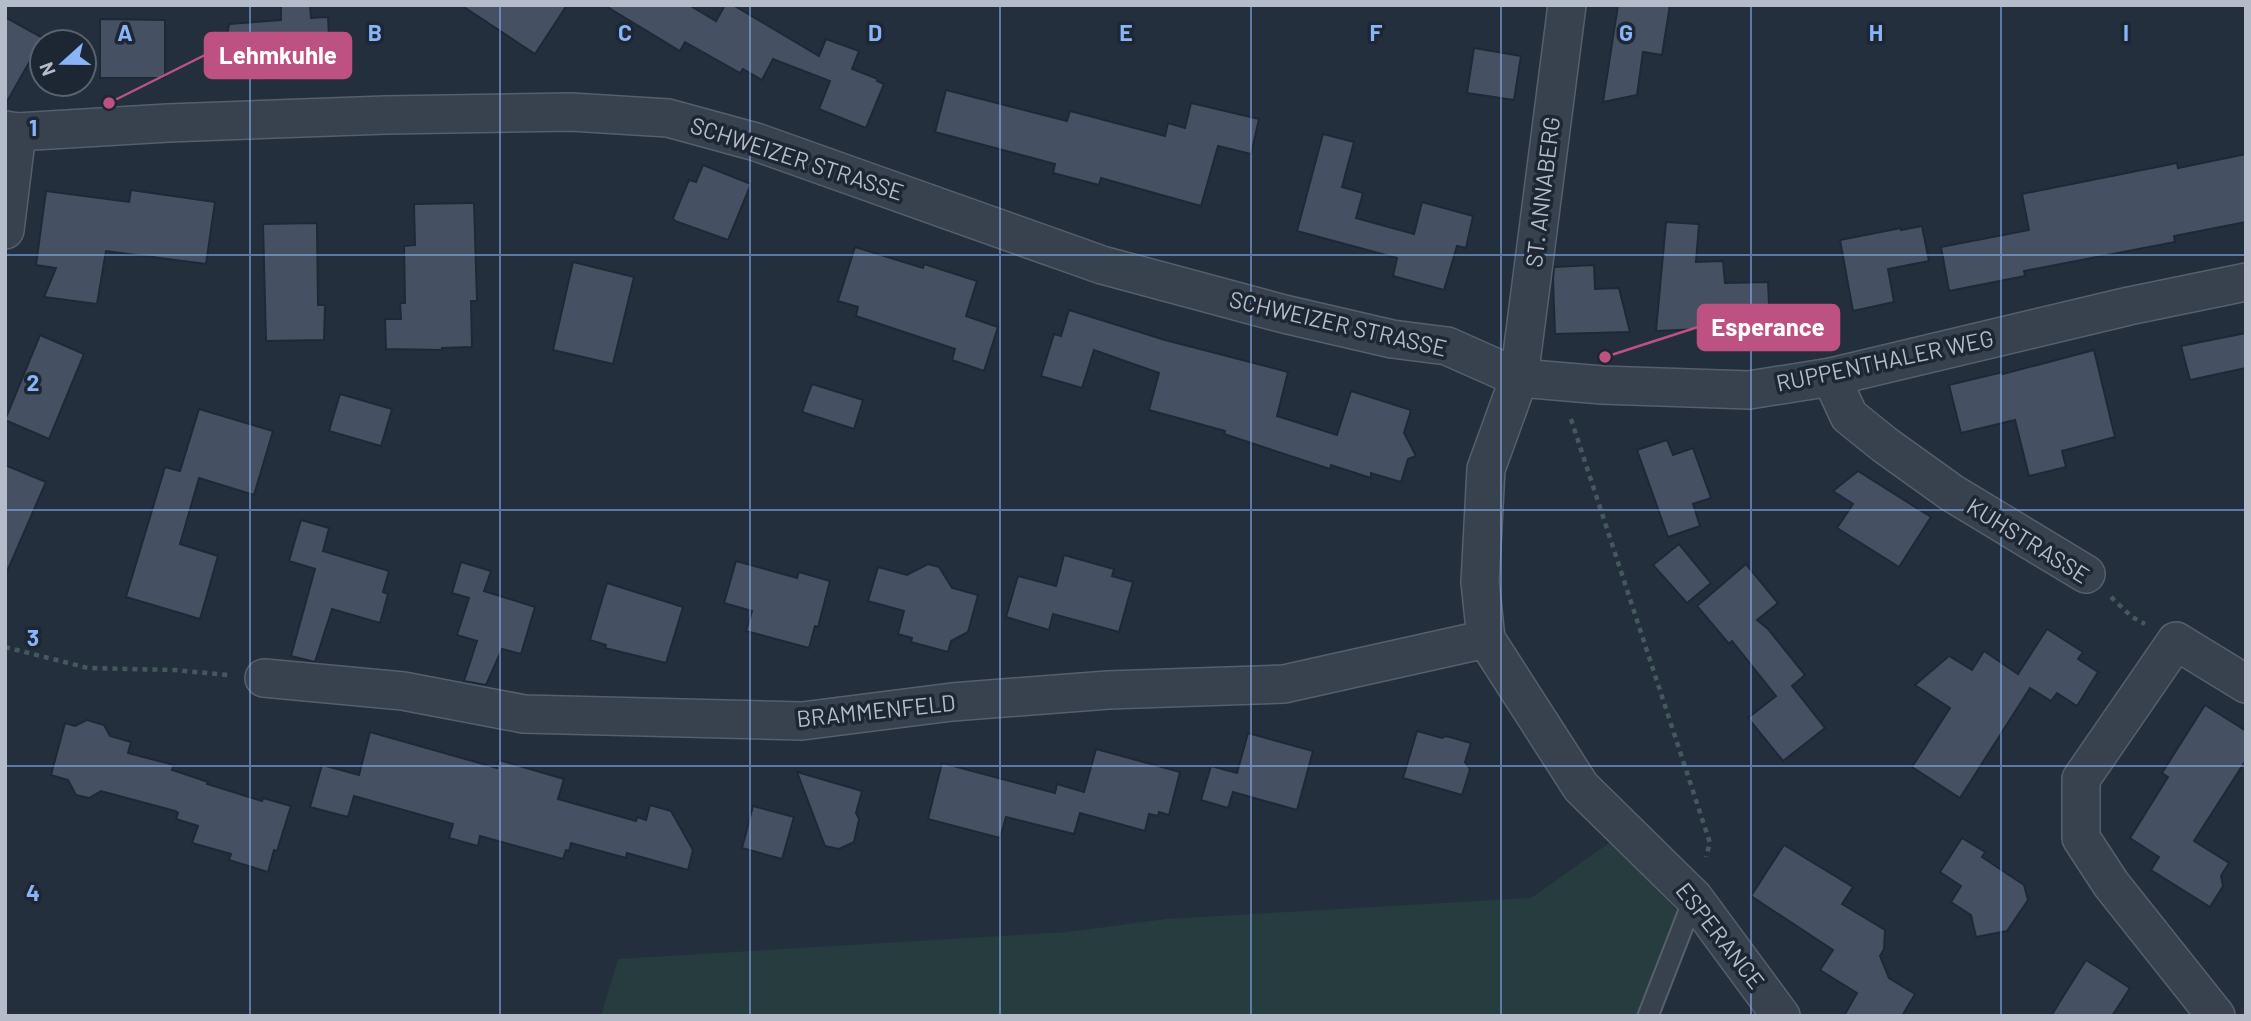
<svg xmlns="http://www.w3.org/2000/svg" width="2251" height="1021" viewBox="0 0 2251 1021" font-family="Barlow,sans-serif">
<rect width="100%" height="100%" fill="#242f3e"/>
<!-- green -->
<polygon fill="#263c3f" points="1612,841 1677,911 1636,1016 601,1016 618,959 1067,932 1166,919 1531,898"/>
<!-- building -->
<g fill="#455162" stroke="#1f2835" stroke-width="2">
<polygon points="281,5 310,5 311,18 328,17 331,75 268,79 268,71 260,72 260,56 224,54 229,24 281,20"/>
<polygon points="461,5 567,5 535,54"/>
<polygon points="604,5 689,5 716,21 725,5 733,5 819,56 826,39 859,51 852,69 878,79 877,81 884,84 866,128 819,109 830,81 773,59 762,80 743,69 740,73 685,42 680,51"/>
<polygon points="1618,5 1670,5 1662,55 1643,52 1637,95 1603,102"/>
<polygon points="5,17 43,38 5,105"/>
<polygon points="100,19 165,20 165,78 100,78"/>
<polygon points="1474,48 1521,56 1514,100 1467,93"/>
<polygon points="946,90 1067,121 1070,111 1165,136 1168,123 1185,128 1191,103 1259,119 1251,154 1218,146 1201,206 1101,178 1099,185 1053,173 1055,164 935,132"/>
<polygon points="1323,134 1354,142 1342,187 1363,193 1356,218 1414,234 1422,202 1473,216 1466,248 1457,246 1444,290 1393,276 1397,258 1297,231"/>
<polygon points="2246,154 2246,222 2174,236 2175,242 2024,271 2025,276 1949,291 1941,247 2029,230 2022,194 2177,163 2178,168"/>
<polygon points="703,165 751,184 728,240 675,221 673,218 689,180 696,182"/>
<polygon points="131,190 215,202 206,264 106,251 97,304 44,297 56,268 36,265 46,191 129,202"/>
<polygon points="469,203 474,203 477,301 471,301 472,347 442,348 442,350 386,349 385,319 401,319 400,303 405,303 404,246 415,245 414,204"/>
<polygon points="1666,222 1699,224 1696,262 1723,261 1725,283 1768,282 1770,326 1656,331"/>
<polygon points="317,223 318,305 325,305 324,340 266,341 263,224"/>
<polygon points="1922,226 1929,261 1888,269 1894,302 1853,311 1840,240 1901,228 1901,230"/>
<polygon points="855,247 923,268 924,264 977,281 966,316 998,327 984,371 952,360 955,349 856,316 858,307 838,301"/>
<polygon points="573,262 634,277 613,364 553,350"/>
<polygon points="1594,265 1595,289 1619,288 1630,332 1555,334 1553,280 1554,267"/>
<polygon points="1069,310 1165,340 1288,372 1277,416 1337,435 1351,391 1411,410 1404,433 1416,456 1408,459 1401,482 1371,473 1371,478 1331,465 1330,469 1224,434 1225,431 1149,410 1159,373 1094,350 1082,388 1041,376 1054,334 1061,336"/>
<polygon points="2246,333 2246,368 2190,380 2181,346"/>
<polygon points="40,335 84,354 49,439 5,420"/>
<polygon points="2094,350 2115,437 2062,451 2066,467 2029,476 2015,420 1961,433 1949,385 2003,372 2003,374"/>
<polygon points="812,384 863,400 854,429 802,412"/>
<polygon points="340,394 392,409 381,446 329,431"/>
<polygon points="199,409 273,431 254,495 199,478 180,544 218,556 200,619 126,597 165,467 180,471"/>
<polygon points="1667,440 1673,455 1693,448 1711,498 1693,504 1700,526 1668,537 1637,450"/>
<polygon points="5,465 46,482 5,576"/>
<polygon points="1858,471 1931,517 1899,567 1837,528 1853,504 1833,491"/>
<polygon points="301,520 329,528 323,551 389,571 383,592 388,594 380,623 332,609 315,662 291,656 315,569 289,561"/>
<polygon points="1679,544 1711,583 1687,603 1653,565"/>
<polygon points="1064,555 1114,569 1112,576 1133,582 1119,632 1053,614 1049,630 1006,617 1018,576 1056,586"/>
<polygon points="736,561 797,578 799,572 830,581 818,627 815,626 809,648 746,631 752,611 724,603"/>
<polygon points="461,562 491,571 484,591 535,607 521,654 502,649 486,685 464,681 477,641 457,635 469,598 452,593"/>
<polygon points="928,564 939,567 952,588 978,595 968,632 951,641 948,652 911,642 912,638 898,634 904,611 868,601 878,567 907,575"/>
<polygon points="1746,564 1778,603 1757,620 1768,629 1805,675 1792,686 1825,728 1783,761 1748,718 1776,696 1732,641 1729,644 1697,606"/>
<polygon points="607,583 683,607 666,663 605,648 606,645 590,640"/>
<polygon points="2047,629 2083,652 2078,659 2098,672 2077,706 2057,693 2051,701 2030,688 1960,798 1912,767 1950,708 1915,685 1949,656 1972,670 1984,651 2018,674"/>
<polygon points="2205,705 2246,731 2246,760 2194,841 2229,863 2221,876 2223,886 2210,907 2151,870 2159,857 2130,838 2168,777 2162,773"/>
<polygon points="87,720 104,725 110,736 131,742 128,753 174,765 172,770 208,782 207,784 262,801 263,798 291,806 277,851 274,850 268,872 229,860 231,854 192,843 198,826 176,819 178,813 175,811 101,791 89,798 76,795 68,780 51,775 65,723 75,726"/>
<polygon points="1417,731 1442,738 1446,736 1471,743 1465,762 1470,769 1462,795 1403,778"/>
<polygon points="370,732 497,768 499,760 564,779 558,799 636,821 637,817 646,820 650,805 671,811 693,850 688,870 627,853 626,858 571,843 569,851 566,850 563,859 480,836 478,846 449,838 453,824 354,796 348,817 310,807 322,765 359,775"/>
<polygon points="1248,733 1313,751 1297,810 1233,792 1228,808 1201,800 1211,766 1237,773"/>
<polygon points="1096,749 1180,772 1169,815 1159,812 1158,816 1149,814 1145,831 1080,813 1074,834 1006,817 1000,838 928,819 942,763 1055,793 1057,784 1084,792"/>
<polygon points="797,772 862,791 856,813 859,819 854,842 839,849 825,846"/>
<polygon points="753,806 794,817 782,859 742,848"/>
<polygon points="1962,838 1985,852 1982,857 2024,885 2028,900 2007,931 1976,937 1971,915 1951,902 1961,886 1940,872"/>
<polygon points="1784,845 1853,887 1842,904 1885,930 1884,949 1880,956 1889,978 1915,994 1902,1016 1844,1016 1857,993 1820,970 1833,950 1751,896"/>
<polygon points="2086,960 2130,988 2112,1016 2051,1016"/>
</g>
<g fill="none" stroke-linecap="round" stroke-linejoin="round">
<!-- lane casing -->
<g stroke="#565f6c" stroke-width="23">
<polyline id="lane" points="1648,1016 1694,898"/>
</g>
<!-- street casing -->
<g stroke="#565f6c" stroke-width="40">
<g id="street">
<polyline points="1567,5 1519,378 1486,469 1480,582 1486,639 1581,787 1694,898 1781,1016"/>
<polyline points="5,130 17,132 168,123 386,115 571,112 668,118 756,142 1102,265 1284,314 1392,339 1447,346 1519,378 1602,385 1749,390 1831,377 2129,306 2246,282"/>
<polyline points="5,230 17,132"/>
<polyline points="1831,377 1849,416 1885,445 1952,493 2086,574"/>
<polyline points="264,678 403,691 524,714 802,721 952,702 1108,690 1284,684 1486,639"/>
<polyline points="2216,1016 2111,884 2081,838 2081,779 2176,641 2246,684"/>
</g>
</g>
<!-- path -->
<g stroke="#44595c" stroke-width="4.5" stroke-dasharray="5 5" stroke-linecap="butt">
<polyline points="1571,419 1710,843 1706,857"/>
<polyline points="2111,597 2132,617 2145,624"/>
<polyline points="5,647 88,668 174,670 228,675"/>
</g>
<!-- lane -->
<use href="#lane" stroke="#38414e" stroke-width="19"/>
<!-- street -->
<use href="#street" stroke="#38414e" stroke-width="37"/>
</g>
<!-- grid -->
<path fill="none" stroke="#8ab4f8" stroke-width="2" stroke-opacity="0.55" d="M250,5V1016M500,5V1016M750,5V1016M1000,5V1016M1251,5V1016M1501,5V1016M1751,5V1016M2001,5V1016M5,255H2246M5,510H2246M5,766H2246"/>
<g text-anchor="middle" stroke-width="7" stroke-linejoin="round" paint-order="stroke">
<!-- street labels -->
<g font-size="23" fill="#b4bcc9" stroke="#1d2633">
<text transform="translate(797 159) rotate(18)" y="8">SCHWEIZER STRASSE</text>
<text transform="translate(1543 192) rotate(-83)" y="8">ST. ANNABERG</text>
<text transform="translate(1338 324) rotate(13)" y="8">SCHWEIZER STRASSE</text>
<text transform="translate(1885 361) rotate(-12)" y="8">RUPPENTHALER WEG</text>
<text transform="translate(2028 541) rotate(32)" y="8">KUHSTRASSE</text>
<text transform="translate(876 711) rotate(-6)" y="8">BRAMMENFELD</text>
<text transform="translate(1720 936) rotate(52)" y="8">ESPERANCE</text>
</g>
</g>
<g font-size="23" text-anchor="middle" font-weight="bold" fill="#8ab4f8" stroke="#1d2633" stroke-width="7" stroke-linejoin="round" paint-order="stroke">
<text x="125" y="41">A</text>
<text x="375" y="41">B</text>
<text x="625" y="41">C</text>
<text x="875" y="41">D</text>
<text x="1126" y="41">E</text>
<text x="1376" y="41">F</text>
<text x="1626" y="41">G</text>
<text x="1876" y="41">H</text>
<text x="2126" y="41">I</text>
<text x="33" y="136">1</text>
<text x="33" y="391">2</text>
<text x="33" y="646">3</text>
<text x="33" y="901">4</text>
</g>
<!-- callouts -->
<path fill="none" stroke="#bd5182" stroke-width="2.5" d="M109 103L205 55M1605 357L1698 327"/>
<g fill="#bd5182" stroke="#1d2633" stroke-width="2.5">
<circle cx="109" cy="103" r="7"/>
<circle cx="1605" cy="357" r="7"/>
</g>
<g fill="#bd5182" stroke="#bd5182" stroke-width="2.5">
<rect x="205" y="33" width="146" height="45" rx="7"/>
<rect x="1698" y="305" width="141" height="45" rx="7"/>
</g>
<g font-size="24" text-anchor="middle" font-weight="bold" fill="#fff">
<text x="278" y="64">Lehmkuhle</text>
<text x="1768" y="336">Esperance</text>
</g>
<!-- border -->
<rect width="2251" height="1021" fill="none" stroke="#b4bcc9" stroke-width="14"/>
<!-- north arrow -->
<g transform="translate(63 63) rotate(249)"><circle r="33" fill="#1d2633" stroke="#59626f" stroke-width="2"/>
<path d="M0-5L12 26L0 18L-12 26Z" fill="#8ab4f8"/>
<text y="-10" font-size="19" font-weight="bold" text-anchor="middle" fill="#b4bcc9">N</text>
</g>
</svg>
